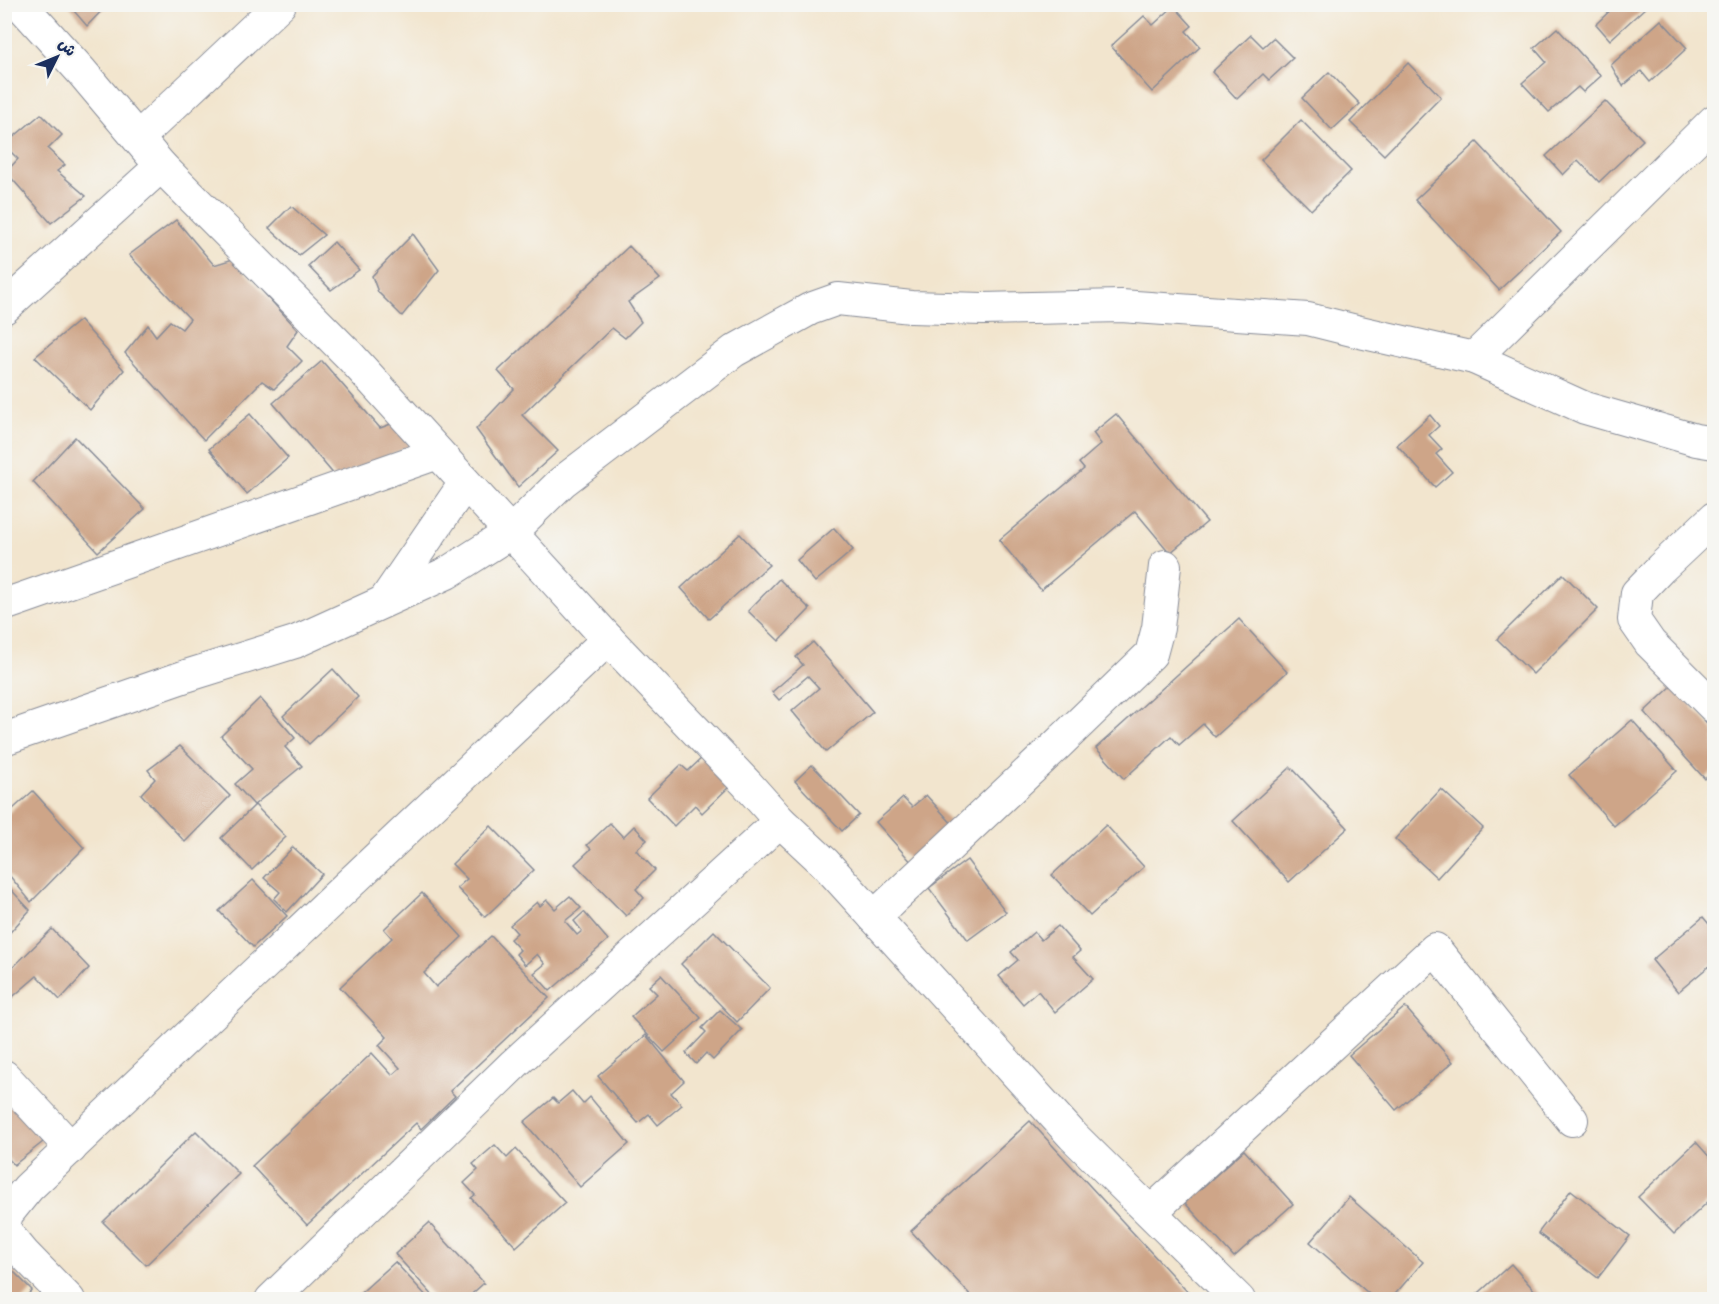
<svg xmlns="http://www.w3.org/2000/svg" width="1719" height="1304" viewBox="0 0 1719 1304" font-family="'Playpen Sans','Playpen Sans Arabic',sans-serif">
<rect width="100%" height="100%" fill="#f6f6f2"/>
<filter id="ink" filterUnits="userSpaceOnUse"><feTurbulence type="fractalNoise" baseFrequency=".0167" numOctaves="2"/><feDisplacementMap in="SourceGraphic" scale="12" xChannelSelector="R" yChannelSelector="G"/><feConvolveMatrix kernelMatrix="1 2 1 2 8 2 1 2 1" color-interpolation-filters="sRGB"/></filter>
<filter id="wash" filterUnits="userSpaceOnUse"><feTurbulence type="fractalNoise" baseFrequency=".008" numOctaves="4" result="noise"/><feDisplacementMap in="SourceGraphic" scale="24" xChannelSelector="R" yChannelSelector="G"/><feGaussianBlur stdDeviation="1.35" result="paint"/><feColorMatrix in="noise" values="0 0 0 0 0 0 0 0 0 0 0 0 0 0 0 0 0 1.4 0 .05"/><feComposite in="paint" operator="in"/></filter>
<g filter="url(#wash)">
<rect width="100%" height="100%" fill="#f2e5ce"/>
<g id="blocks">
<!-- building -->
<g fill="#cea588">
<polygon points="68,4 108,4 87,26"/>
<polygon points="1617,4 1644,4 1646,7 1610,40 1596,24"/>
<polygon points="1174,6 1192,26 1186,31 1200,47 1152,92 1111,46 1144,16 1153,25"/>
<polygon points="1661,20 1687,48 1650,82 1641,71 1623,86 1611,65"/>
<polygon points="1557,28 1601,76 1583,92 1578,87 1549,112 1522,83 1546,62 1534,48"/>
<polygon points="1251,35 1263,47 1273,38 1293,58 1269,80 1263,74 1237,99 1212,72"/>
<polygon points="1408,63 1441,97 1384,155 1350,122"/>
<polygon points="1329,72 1360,104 1332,130 1302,98"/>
<polygon points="1605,101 1643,140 1599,182 1578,160 1563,175 1546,156"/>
<polygon points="41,114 62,135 48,149 65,165 57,171 86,196 51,223 6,172 18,159 4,145"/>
<polygon points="1301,120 1351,171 1311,210 1261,160"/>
<polygon points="1477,142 1561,232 1499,290 1415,200"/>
<polygon points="291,206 324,235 299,255 269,228"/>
<polygon points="176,220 214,265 233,259 298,330 287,346 302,361 274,389 262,381 204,440 125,353 148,325 156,336 170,321 182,329 190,319 129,255"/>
<polygon points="413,234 439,270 402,316 378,292 372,276"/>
<polygon points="334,242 359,270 331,290 308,266"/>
<polygon points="629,246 660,279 628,302 641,322 625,338 612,328 522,415 558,451 518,487 476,429 514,389 498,371"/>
<polygon points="80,320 124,370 90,410 35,357"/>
<polygon points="322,361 380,428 391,424 411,446 336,477 273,403"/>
<polygon points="250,414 288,458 247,494 209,449"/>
<polygon points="1116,414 1207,522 1170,553 1135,511 1041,590 999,540 1084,469 1079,463 1101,444 1093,433"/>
<polygon points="1430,415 1439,426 1429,435 1442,449 1436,454 1452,472 1435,487 1397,445"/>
<polygon points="75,437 145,509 98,552 33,482"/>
<polygon points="834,528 853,550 815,582 797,560"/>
<polygon points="740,534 769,565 709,619 681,588"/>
<polygon points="1563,574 1598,609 1533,674 1497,639"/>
<polygon points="779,579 810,609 779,641 748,611"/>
<polygon points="1239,619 1287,672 1215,737 1203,724 1179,745 1171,736 1124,779 1096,748"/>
<polygon points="813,642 873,712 826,752 792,711 819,688 808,676 779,700 772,692 803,665 796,657"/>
<polygon points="333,669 358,697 309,744 283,716"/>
<polygon points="1673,685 1714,731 1714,770 1705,779 1644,712"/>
<polygon points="260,698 295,738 285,747 302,766 254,805 235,784 252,769 221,736"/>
<polygon points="1632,720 1677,771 1614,826 1569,775"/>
<polygon points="180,746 230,796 185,842 141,794 155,779 148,770"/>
<polygon points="703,757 731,785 702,813 695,805 674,826 647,798 681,765 688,771"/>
<polygon points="812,765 859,815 842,831 795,781"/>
<polygon points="1291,767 1348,828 1289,882 1233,821"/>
<polygon points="1441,789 1483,828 1437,878 1395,839"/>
<polygon points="33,791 84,848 31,902 4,869 4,858 9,854 4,850 4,817"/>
<polygon points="926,795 955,827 913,864 876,822 903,798 912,807"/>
<polygon points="255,805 286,837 252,870 221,838"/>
<polygon points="610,823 623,837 634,826 647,840 636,850 655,870 636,889 644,898 626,916 575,864 591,849 587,845"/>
<polygon points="1106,825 1144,867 1090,916 1052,875"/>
<polygon points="491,826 534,870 485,917 457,888 467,879 452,864"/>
<polygon points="293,847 322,874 287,912 274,899 280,892 264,878"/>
<polygon points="967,860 1006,912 968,940 929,888"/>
<polygon points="253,880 287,916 253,947 219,911"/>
<polygon points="4,882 30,910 4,939"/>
<polygon points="422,893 462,937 424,973 436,987 491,936 549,998 450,1091 455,1096 421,1129 416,1123 307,1225 252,1166 372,1053 392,1075 400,1068 379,1045 387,1037 340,987 392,938 384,929"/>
<polygon points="570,896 581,908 565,921 577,935 582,931 574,921 584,912 608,940 550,991 534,973 545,964 537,954 525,965 516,954 520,950 510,939 517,933 510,925 537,902 540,906 547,900 555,909"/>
<polygon points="1703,917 1714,930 1714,962 1678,992 1652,960"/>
<polygon points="1058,926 1080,951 1073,957 1093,979 1055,1012 1038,991 1023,1004 999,976 1018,960 1011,952 1034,932 1041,940"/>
<polygon points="52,929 89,968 60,1000 37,976 9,1000 4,996 4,976"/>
<polygon points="714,931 770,988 737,1022 681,964"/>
<polygon points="661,975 701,1018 664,1052 631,1017 657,994 649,986"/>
<polygon points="1405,1007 1453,1062 1396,1110 1349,1055"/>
<polygon points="720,1010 742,1030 713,1060 706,1053 696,1064 686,1053 706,1032 702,1028"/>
<polygon points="646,1035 684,1081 671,1093 682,1105 658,1125 649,1114 638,1123 598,1076"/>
<polygon points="572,1091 583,1104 590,1097 629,1144 580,1187 524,1122 553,1098 558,1103"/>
<polygon points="4,1095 43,1142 14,1165 7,1157 4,1159"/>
<polygon points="1030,1121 1195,1300 975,1300 911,1231"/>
<polygon points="196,1131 239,1174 146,1265 103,1222"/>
<polygon points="1696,1142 1714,1162 1714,1196 1674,1234 1638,1197"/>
<polygon points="495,1145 507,1158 516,1149 565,1203 516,1247 471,1198 475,1195 464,1183 478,1170 473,1164"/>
<polygon points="1244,1150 1293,1204 1234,1257 1185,1203"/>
<polygon points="1571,1190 1630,1236 1598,1278 1538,1233"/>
<polygon points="1349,1197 1423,1262 1390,1300 1376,1300 1310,1242"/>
<polygon points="429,1223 484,1283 465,1300 437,1300 395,1254"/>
<polygon points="4,1262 32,1290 23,1300 4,1300"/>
<polygon points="395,1262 430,1300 353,1300"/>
<polygon points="1511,1264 1543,1300 1471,1300"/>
</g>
</g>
</g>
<g filter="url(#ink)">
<use href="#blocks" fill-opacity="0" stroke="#868a96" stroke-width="1.5"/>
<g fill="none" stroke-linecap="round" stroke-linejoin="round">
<!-- street casing -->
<g stroke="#868a96" stroke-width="34">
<g id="street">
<polyline points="20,4 81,71 161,166 350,356 608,639 747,784 780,821 825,863 1073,1136 1239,1300"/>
<polyline points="1714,121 1474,358 1585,408 1696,440 1714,443"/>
<polyline points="138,138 280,4"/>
<polyline points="4,308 161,166"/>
<polyline points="1714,518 1661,568 1637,593 1634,620 1650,643 1714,707"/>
<polyline points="385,600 465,483"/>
<polyline points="4,605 438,453"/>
<polyline points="4,739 186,676 295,642 447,573 510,533 562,482 734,351 810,309 838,299 911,307 983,309 1121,306 1308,319 1360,332 1474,358"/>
<polyline points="874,917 1057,745 1151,654 1158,628 1165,566"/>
<polyline points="4,1076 71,1148"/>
<polyline points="1151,1212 1435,949 1572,1120"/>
<polyline points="4,1226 7,1214 28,1188 608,639"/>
<polyline points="4,1230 24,1254 69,1300"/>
<polyline points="271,1300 514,1064 780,821"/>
</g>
</g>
<!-- street -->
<use href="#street" stroke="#fff" stroke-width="32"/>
</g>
</g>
<!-- margin -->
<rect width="1719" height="1304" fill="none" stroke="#f6f6f2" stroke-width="24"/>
<!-- north arrow -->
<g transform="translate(57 57) rotate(47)" stroke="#f6f6f2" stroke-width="4.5" paint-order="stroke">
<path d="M0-4.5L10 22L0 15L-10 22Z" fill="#1b2f5e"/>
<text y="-9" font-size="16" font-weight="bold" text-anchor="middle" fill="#1b2f5e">ش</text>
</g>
</svg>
